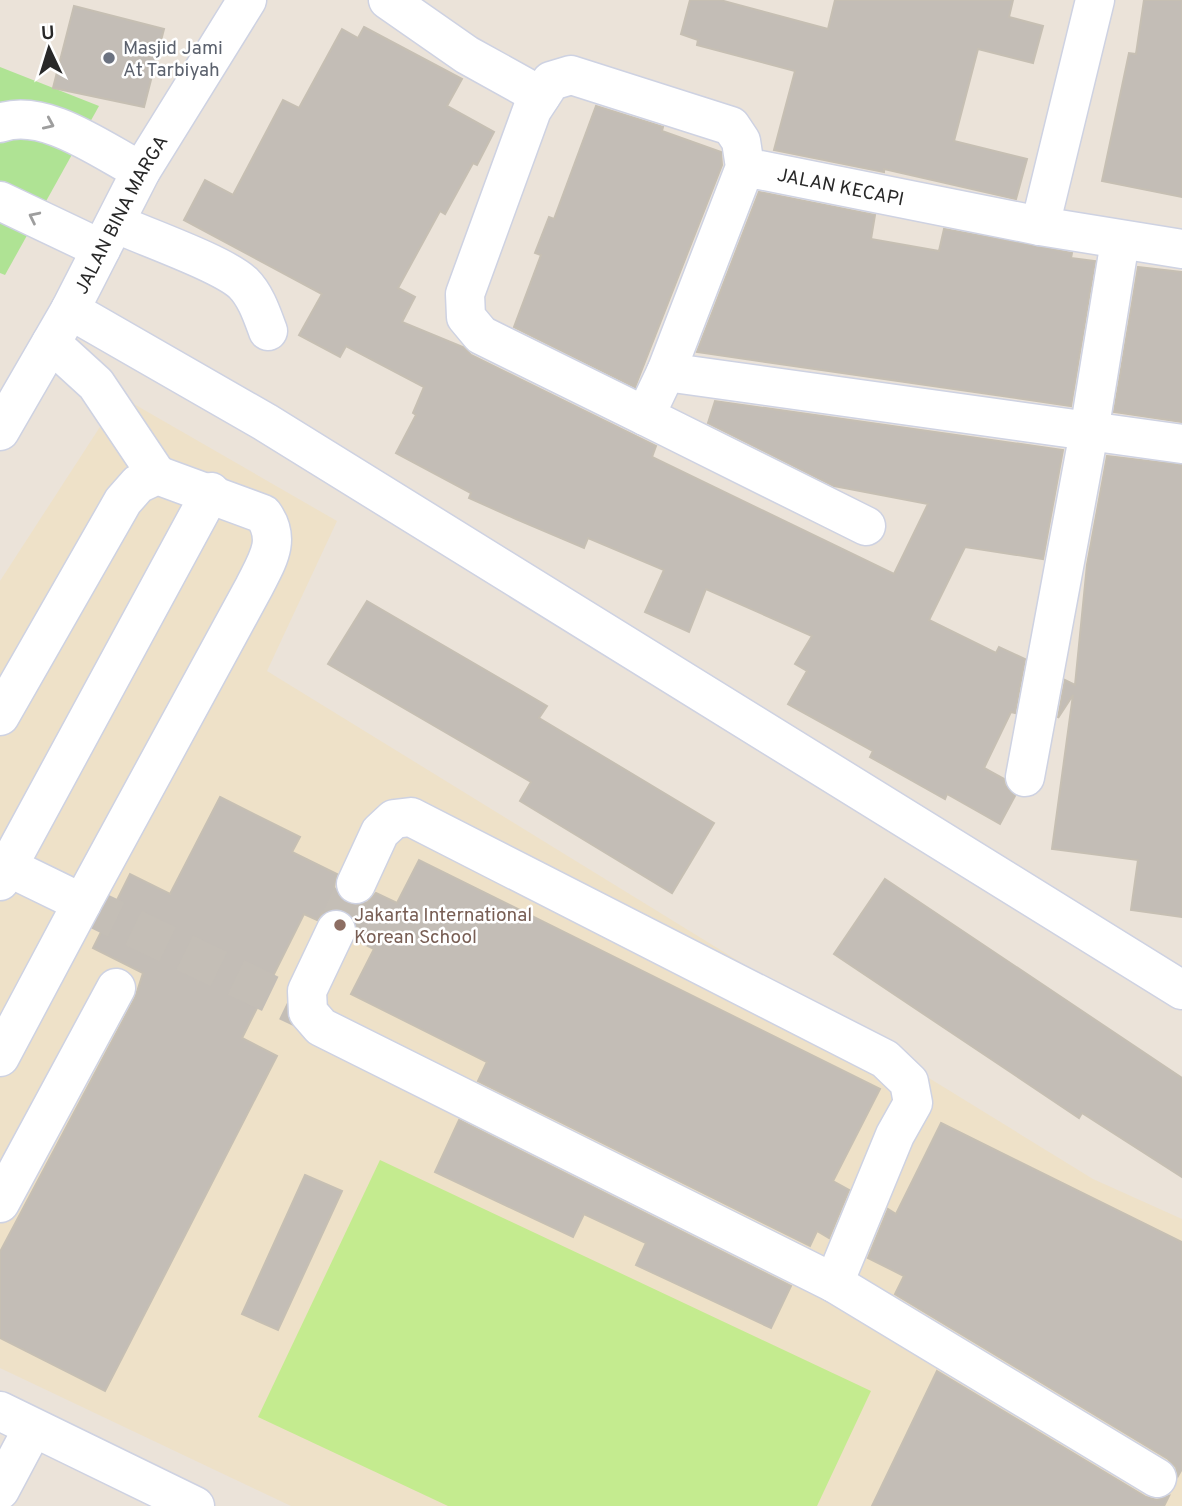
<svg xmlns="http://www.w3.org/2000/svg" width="1182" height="1506" viewBox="0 0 1182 1506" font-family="Overpass,sans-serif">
<rect width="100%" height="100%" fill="#ebe3d9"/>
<!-- education -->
<polygon fill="#eee1c8" points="120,396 337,521 267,671 1093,1179 1182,1219 1182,1506 291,1506 0,1368 0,581"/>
<!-- green -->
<polygon fill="#afe394" points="0,67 99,106 5,275 0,273"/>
<!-- pitch -->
<polygon fill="#c4eb8f" points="380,1160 871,1391 817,1506 448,1506 258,1417"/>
<!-- building -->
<g fill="#c3bdb6" stroke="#c6bfb3" stroke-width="2">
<polygon points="690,0 720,0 828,29 835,0 1013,0 1009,17 1043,26 1033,63 978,49 954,141 1027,159 1016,199 884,169 884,172 774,150 795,71 697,45 698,40 681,34"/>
<polygon points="1144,0 1182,0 1182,197 1102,181 1129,53 1136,54"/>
<polygon points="74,6 164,29 144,107 53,88"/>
<polygon points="364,27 462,79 447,106 494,132 477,165 473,163 445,214 440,211 398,288 415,297 402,322 463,347 471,355 656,446 652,457 894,574 928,504 834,486 708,423 715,401 1063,450 1043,559 965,547 929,620 996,653 999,647 1025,659 1015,713 1011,712 984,768 1004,779 1005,785 1015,796 1000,824 947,794 945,799 870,757 873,751 788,704 807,671 795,664 812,636 706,589 689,632 645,612 664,570 588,538 584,548 516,519 469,498 471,493 396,453 416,415 413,413 424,387 346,346 340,357 299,335 322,294 184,220 205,180 233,195 283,100 299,108 342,29 358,38"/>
<polygon points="596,106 663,127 662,131 721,152 722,165 635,387 514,327 541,255 535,253 549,217 554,219"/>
<polygon points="759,192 875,215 871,239 939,251 944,229 1072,253 1071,258 1095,261 1071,406 697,352"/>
<polygon points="1138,267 1182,272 1182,422 1114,412"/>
<polygon points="1107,456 1182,465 1182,917 1131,910 1138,860 1052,849 1073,695 1058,718 1065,680 1075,685 1087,565"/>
<polygon points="367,601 547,706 539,718 714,823 672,893 520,801 531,782 328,664"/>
<polygon points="220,797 300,837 292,852 337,874 334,887 339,897 347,904 357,906 368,902 376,893 397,903 419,860 880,1089 833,1181 849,1190 829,1238 817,1231 810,1246 478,1081 487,1062 351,994 374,949 356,940 358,928 354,917 345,910 334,908 323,912 317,920 304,914 242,1038 277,1056 105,1391 0,1338 0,1252 135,998 143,973 93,948 130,874 170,894"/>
<polygon points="885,879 1182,1078 1182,1177 1082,1113 1079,1118 834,954"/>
<polygon points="459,1120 791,1286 771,1328 636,1265 646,1243 584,1214 573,1237 435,1172"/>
<polygon points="941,1123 1182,1242 1182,1469 1178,1476 1176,1467 1168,1459 895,1294 904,1276 868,1258 888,1209 896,1214"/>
<polygon points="305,1175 342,1191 278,1330 242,1314"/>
<polygon points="937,1371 1146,1497 1157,1500 1169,1496 1164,1506 872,1506"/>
</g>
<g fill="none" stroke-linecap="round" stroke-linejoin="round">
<!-- minor-tunnel -->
<g stroke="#c4beb6" stroke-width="38" stroke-dasharray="38 19" stroke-linecap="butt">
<polyline points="82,903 308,1012"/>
<polyline points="336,930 356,884"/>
</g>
<!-- minor casing -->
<g stroke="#ced2e2" stroke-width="41">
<g id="minor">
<polyline points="388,0 467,55 541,96"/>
<path d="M0,123C44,107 101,150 141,171"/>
<path id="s1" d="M745,167L666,372L645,416L481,335L466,317L465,294L532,110L551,81L571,75L731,126L741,141L745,167L1040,226L1182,249"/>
<polyline points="0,201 101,249"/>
<path d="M115,223C145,237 221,263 243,283C256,296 262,315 268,331"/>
<polyline points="1040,226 1095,0"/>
<polyline points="70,310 265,422 1182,990"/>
<polyline points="51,343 96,384 157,475"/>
<polyline points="666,372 1182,444"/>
<polyline points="645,416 866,526"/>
<path id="s2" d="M0,431L70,310L141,171L247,0"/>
<path d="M0,716L123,501L138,484L157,475L263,514C282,540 267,561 254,587L82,903"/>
<polyline points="1025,777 1089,432 1120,241"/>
<polyline points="0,863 82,903 0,1057"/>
<polyline points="0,881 211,492"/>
<polyline points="356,884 380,832 394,819 411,817 885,1059 909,1082 913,1103 895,1135 834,1283"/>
<polyline points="336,930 307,991 308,1012 321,1027 834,1283 1157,1478"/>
<polyline points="0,1203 116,988"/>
<polyline points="0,1411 195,1506"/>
<polyline points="0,1490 33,1428"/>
</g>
</g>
<!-- minor -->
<use href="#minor" stroke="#fff" stroke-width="38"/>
</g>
<!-- one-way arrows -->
<defs><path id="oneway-chevron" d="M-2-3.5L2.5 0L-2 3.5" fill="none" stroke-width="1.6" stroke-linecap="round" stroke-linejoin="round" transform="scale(1.75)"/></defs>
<g stroke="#9e9e9e">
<use href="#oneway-chevron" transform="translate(49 124) rotate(24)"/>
<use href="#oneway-chevron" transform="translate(34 217) rotate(-154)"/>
</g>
<!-- markers -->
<circle fill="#6b7280" stroke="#fff" stroke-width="2.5" cx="109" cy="58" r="7"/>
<circle fill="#8d6e63" stroke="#fff" stroke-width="2.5" cx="340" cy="925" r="7"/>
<g text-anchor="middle" stroke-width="5" stroke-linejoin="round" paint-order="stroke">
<!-- worship labels -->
<g font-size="19" fill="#5b616d" stroke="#fff" text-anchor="start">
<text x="123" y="54">Masjid Jami<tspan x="123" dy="22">At Tarbiyah</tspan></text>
</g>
<!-- street labels -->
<g font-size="19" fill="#282828" stroke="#fff">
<text dy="7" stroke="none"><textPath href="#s1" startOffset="1059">JALAN KECAPI</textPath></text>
<text dy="7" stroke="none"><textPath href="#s2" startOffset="248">JALAN BINA MARGA</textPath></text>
</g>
<!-- education labels -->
<g font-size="19" fill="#785e54" stroke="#fff" text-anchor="start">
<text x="354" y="921">Jakarta International<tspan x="354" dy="22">Korean School</tspan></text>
</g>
</g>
<!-- north arrow -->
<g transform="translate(49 49) rotate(356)" stroke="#ffffff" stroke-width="5" paint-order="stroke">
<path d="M0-5L12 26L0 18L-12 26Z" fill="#282828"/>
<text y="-10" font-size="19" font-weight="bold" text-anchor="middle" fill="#282828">U</text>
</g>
</svg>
